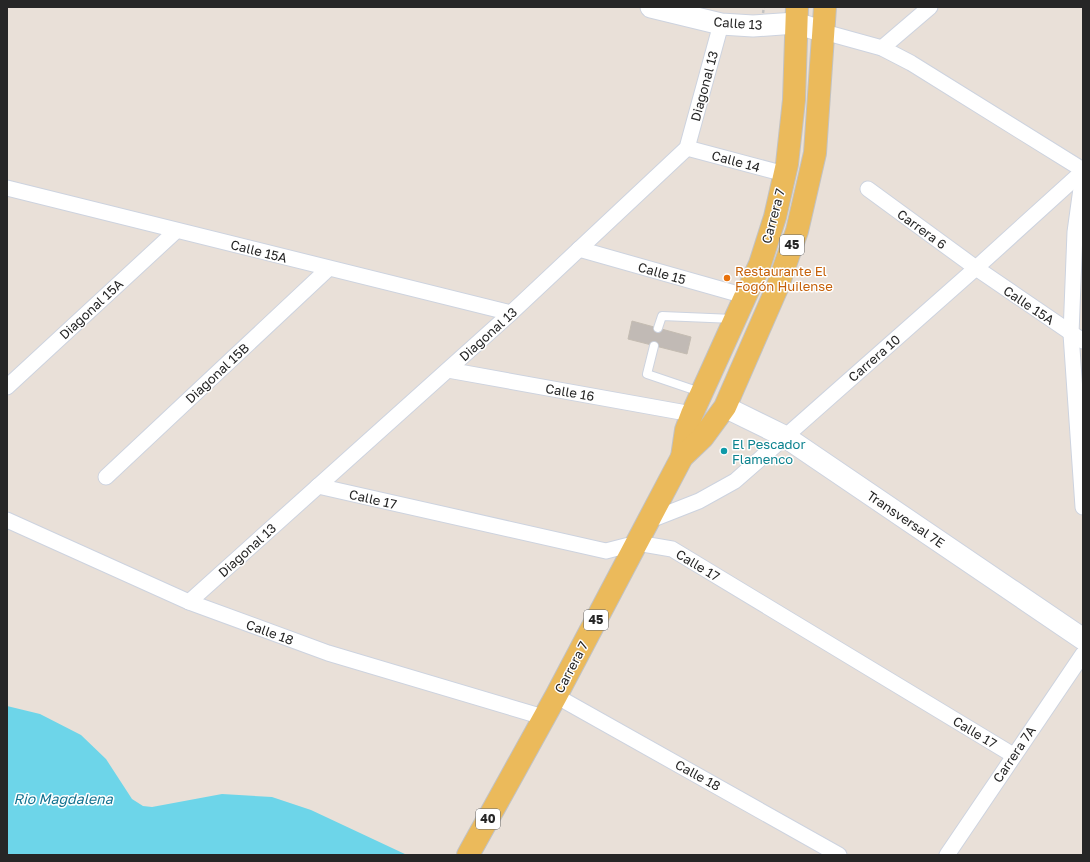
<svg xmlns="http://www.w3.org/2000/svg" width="1090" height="862" viewBox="0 0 1090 862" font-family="'Golos Text',sans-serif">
<rect width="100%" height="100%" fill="#e9e0d8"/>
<!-- water -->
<polygon fill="#6dd5e9" points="7,706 40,714 81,735 106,759 132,799 143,806 152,807 222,794 272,797 311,810 407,855 7,855"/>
<!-- building -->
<polygon fill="#c1bab5" stroke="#c4bcb2" points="632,321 691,337 687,354 628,339"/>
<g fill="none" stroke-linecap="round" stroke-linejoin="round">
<!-- lane casing -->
<g stroke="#cdd3df" stroke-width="10">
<g id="lane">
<polyline points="658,328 662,316 734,319"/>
<polyline points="654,346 647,374 700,392"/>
</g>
</g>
<!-- street casing -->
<g stroke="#cdd3df" stroke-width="17">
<g id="street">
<polyline points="824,32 882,48 911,63 1083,170"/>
<polyline points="882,48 930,7"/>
<polyline points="687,148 785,174"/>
<polyline points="1083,174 1075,232 1071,334 1083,507"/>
<polyline points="7,188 511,313"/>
<polyline points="868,189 976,268 1083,341"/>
<polyline points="579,249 745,296"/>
<polyline points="448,370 692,414"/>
<polyline points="7,387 176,231"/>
<polyline points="106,477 328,269"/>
<polyline points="318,486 606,551 637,543 672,549 1013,755"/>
<polyline points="7,520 189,602 328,653 543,717"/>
<polyline points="648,521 699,501 735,481 976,268 1083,171"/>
<polyline points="189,602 511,313 687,148 721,24"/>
<polyline points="556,696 839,855"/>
<polyline points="947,855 1083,654"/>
</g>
</g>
<!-- secondary casing -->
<g stroke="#cdd3df" stroke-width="23">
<g id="secondary">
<polyline points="651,7 721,24 753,26 796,23 824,32"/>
<polyline points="725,407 784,436 1083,639"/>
</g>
</g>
<!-- primary casing -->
<g stroke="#c2c2c2" stroke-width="24">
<g id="primary">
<polyline points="682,457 686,430 692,414 760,264 775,217 787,164 794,100 797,7"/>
<polyline points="468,855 556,696 682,457 703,437 725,407 777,288 797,231 815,153 825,7"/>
</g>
</g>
<!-- lane -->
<use href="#lane" stroke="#fff" stroke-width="8"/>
<!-- street -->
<use href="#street" stroke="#fff" stroke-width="15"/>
<!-- secondary -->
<use href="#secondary" stroke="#fff" stroke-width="21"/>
<!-- primary -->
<use href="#primary" stroke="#ebba5b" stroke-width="22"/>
<!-- path-bridge -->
<polyline stroke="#c2c2c2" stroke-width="2.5" stroke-dasharray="3 2" stroke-linecap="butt" points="763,13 764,7"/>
</g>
<!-- markers -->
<circle fill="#e8710a" stroke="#fff" stroke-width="1.5" cx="727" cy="278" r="4"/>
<circle fill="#0f9aa8" stroke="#fff" stroke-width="1.5" cx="724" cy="451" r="4"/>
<g text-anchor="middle" stroke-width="3" stroke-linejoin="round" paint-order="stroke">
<!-- shield labels -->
<g fill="#fff" stroke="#676767" stroke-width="1">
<rect x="780" y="235" width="24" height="20" rx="3"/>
<rect x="584" y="610" width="24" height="20" rx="3"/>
<rect x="476" y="809" width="24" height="20" rx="3"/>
</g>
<g font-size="12" font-weight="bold" fill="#262626">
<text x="792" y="249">45</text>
<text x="596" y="624">45</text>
<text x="488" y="823">40</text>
</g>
<!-- street labels -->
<g font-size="13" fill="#262626" stroke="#fff">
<text transform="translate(738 23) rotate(4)" y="5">Calle 13</text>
<text transform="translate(704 86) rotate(-75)" y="5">Diagonal 13</text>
<text transform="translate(736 161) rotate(15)" y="5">Calle 14</text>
<text transform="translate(773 216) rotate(-75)" y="5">Carrera 7</text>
<text transform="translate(922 229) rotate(36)" y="5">Carrera 6</text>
<text transform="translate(259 251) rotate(14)" y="5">Calle 15A</text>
<text transform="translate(662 273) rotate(16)" y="5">Calle 15</text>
<text transform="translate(1029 305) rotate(34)" y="5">Calle 15A</text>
<text transform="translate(91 309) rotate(-43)" y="5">Diagonal 15A</text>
<text transform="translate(488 334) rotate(-42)" y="5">Diagonal 13</text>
<text transform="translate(874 358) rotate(-41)" y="5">Carrera 10</text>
<text transform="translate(217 373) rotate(-43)" y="5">Diagonal 15B</text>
<text transform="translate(570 392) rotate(10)" y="5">Calle 16</text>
<text transform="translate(373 499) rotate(13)" y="5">Calle 17</text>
<text transform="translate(906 519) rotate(34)" y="5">Transversal 7E</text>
<text transform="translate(247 550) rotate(-42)" y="5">Diagonal 13</text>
<text transform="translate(698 565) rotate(31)" y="5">Calle 17</text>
<text transform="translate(270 632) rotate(20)" y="5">Calle 18</text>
<text transform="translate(571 667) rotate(-62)" y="5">Carrera 7</text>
<text transform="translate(975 732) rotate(31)" y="5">Calle 17</text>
<text transform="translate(1014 754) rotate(-56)" y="5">Carrera 7A</text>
<text transform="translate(698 775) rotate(29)" y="5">Calle 18</text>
</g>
<!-- food labels -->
<g font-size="13" fill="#c56008" stroke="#fff" text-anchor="start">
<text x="735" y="276">Restaurante El<tspan x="735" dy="15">Fogón Huilense</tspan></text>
</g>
<!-- culture labels -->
<g font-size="13" fill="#0d838f" stroke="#fff" text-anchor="start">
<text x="732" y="449">El Pescador<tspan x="732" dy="15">Flamenco</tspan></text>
</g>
<!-- water labels -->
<g font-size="14" font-style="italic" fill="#11718f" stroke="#fff">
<text x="63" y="804">Rio Magdalena</text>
</g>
</g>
<!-- border -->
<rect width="1090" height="862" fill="none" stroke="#262626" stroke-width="16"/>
</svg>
